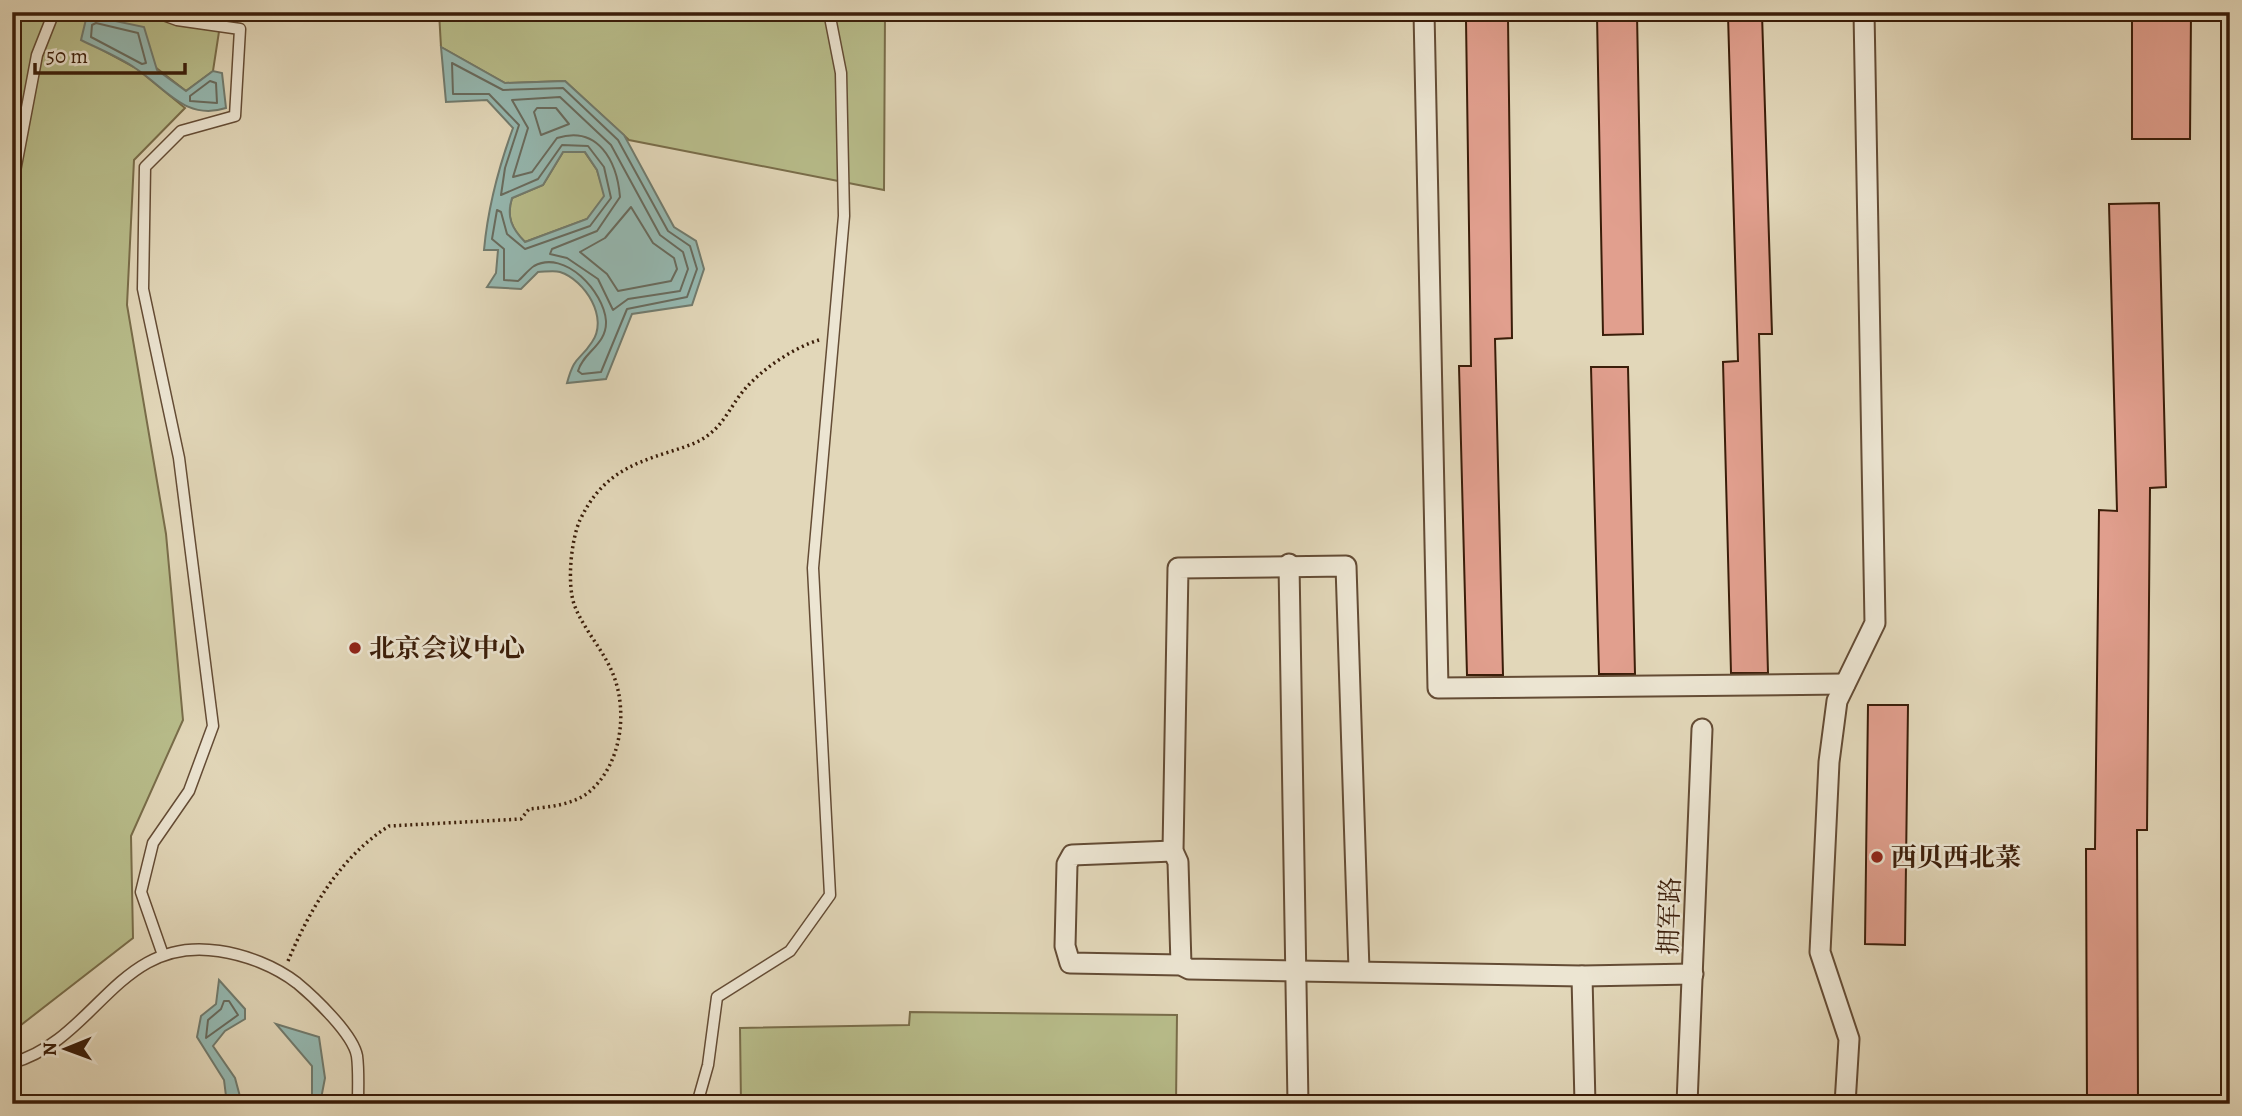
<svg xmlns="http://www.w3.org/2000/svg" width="2242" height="1116" viewBox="0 0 2242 1116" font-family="Alegreya,'Noto Serif SC',serif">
<rect width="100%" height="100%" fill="#e2d7b9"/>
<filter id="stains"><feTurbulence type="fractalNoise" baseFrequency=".00286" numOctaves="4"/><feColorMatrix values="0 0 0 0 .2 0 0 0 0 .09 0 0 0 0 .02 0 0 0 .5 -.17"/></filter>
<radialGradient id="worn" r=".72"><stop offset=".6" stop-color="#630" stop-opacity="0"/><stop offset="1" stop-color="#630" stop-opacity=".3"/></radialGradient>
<!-- green -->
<g fill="#b8bd8b" stroke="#796d4a" stroke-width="2">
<polygon points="44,12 222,12 213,71 186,91 88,15 82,39 136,68 185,108 134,160 127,305 166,534 183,720 131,836 133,938 12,1032 12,680 19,521 12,520 12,14 42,15"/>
<polygon points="439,12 885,12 884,190 629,140 565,81 505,83 441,47"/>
<path d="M584,151L597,170L605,196L587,219L525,242C512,229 506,217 512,198L543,185L563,152Z"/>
<polygon points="910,1012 1177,1015 1176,1104 741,1104 740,1028 909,1025"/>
</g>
<!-- water -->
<g fill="#95b9b2" stroke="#717b6e" stroke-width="2" fill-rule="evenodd">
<path d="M87,15L144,27L157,70L186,91L213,71L222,73L226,108C185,121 166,88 135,68C119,57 99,49 81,40Z"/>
<path d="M441,47L505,83L565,81L624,135L674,227L696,241L704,269L692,305L632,314L606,379L567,383C575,354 579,362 592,342C609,318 585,280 560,272C554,270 544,272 538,272L521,289L487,287L496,273L498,250H484C488,206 498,169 513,128L487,100L446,102ZM563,152H585L597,170L604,196L587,219L525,242C512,229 506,217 512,198L543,185Z"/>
<polygon points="219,980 245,1009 245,1019 225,1031 213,1046 235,1078 242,1104 227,1104 224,1080 197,1037 201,1016 216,1004"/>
<polygon points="276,1024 319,1037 325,1078 320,1104 312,1104 312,1066"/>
</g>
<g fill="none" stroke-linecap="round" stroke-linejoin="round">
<!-- shore -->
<g stroke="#686b5e" stroke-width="2">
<polygon points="96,23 138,33 146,63 142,64 91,37 92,25"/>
<path d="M452,63L503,90L563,88L618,140L668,231L690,246L697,269L687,297L627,309L601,372L582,374L578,371C583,352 607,345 606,321C604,292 565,249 534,266C528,270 523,277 518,281L504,280V249L492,239L497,210L501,212L507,234L525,249L590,226L611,198L604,167L588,146L562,145L538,179L501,195L505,168L519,125L489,94H453Z"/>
<polygon points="210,81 216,83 217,103 190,101 190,96"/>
<path d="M560,97L611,145L660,235L683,252L688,269L680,291L628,299L613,310L598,279L567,258L550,254L552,249L597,231L620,197C617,161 598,125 557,138L532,172L513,177L528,128L512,100Z"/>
<polygon points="537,108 556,108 569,124 541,135 534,112"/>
<polygon points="631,207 653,243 674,258 677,269 671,281 618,291 607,274 580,252 605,238"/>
<polygon points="224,1001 229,1001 238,1015 206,1038 208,1020 221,1009"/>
</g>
</g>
<!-- building -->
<g fill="#e19f8e" stroke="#3a1d09" stroke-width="2">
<polygon points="2132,12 2191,12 2190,139 2132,139"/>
<polygon points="1637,14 1643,334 1603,335 1597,15"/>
<polygon points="1762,14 1772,334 1759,334 1768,673 1731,673 1723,362 1738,361 1728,15"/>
<polygon points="1508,19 1512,338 1495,339 1503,675 1467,675 1459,366 1471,366 1466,20"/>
<polygon points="2159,203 2166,487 2150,488 2147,830 2137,830 2138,1104 2087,1104 2086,849 2095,849 2099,510 2117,511 2109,204"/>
<polygon points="1591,367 1628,367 1635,674 1599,674"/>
<polygon points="1868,705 1908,705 1905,945 1865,944"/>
</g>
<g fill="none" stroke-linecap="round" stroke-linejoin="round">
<!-- service casing -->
<g stroke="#644c35" stroke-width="13">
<g id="service">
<polyline points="155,12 177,20 240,29 235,116 181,131 145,167 143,289 179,458 213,726 189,791 153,843 141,892 163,955"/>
<polyline points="12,187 37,55 54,12"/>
<path d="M12,1063C97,1039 118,935 219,951C246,955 275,966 297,983C314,997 353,1034 357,1056C359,1071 358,1088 358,1104"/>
<polyline points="697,1104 708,1065 717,997 790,951 830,895 813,568 844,216 841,73 829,12"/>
</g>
</g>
<!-- minor casing -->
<g stroke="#644c35" stroke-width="23">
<g id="minor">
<polyline points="1424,12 1438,688 1845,684"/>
<polyline points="1289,564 1298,1104"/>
<polyline points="1173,851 1072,855 1067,864 1065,946 1070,963 1181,965 1189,969 1582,976 1693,974"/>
<polyline points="1181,965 1178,862 1173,851 1178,568 1346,566 1359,970"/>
<polyline points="1582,976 1585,1104"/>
<polyline points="1687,1104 1702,729"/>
<polyline points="1845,1104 1849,1039 1820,952 1829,762 1837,701 1875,623 1864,12"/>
</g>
</g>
<!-- path -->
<g stroke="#3a1d09" stroke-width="3.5" stroke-dasharray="2 3.5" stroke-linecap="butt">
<polyline points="12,71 19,65"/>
<path d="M288,961C310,909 340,857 389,826L521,819L529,809C549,807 573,805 589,792C622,764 628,711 613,674C603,649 583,629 574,604C567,583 571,540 580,520C600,478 627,465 669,452C684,447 700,443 712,432C725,421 733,403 744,390C762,369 793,348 819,340"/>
</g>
<!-- service -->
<use href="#service" stroke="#ece5d2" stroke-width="10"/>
<!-- minor -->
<use href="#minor" stroke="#ece5d2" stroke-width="19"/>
</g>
<!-- markers -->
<g fill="#8f2418" stroke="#ece5d2" stroke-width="2.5">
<circle cx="355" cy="648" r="7"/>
<circle cx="1877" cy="857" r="7"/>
</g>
<g text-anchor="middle" stroke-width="5" stroke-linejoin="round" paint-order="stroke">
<!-- poi labels -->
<g font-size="26" font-weight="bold" fill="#3a1d09" stroke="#ece5d2" text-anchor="start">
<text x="369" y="657">北京会议中心</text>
<text x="1891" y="866">西贝西北菜</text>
</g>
<!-- street labels -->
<g font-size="26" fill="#3a1d09" stroke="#ece5d2">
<text transform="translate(1669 916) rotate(-88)" y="9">拥军路</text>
</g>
</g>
<!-- margin -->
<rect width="2242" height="1116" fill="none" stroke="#e2d7b9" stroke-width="42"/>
<rect x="14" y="14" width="2214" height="1088" fill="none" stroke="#3a1d09" stroke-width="3.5"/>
<rect x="21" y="21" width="2200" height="1074" fill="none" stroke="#3a1d09" stroke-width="2"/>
<!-- north arrow -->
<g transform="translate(66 1049) rotate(269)" stroke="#ece5d2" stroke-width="5" paint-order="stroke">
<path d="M0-5L12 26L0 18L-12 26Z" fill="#3a1d09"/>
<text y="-10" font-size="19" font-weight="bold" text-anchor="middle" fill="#3a1d09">N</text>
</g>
<!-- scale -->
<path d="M35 63v10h150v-10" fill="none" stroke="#3a1d09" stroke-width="3.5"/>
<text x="46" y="63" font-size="21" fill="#3a1d09" stroke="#ece5d2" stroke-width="5" paint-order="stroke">50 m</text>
<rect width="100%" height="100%" filter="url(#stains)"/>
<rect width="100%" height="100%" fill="url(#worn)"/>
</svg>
